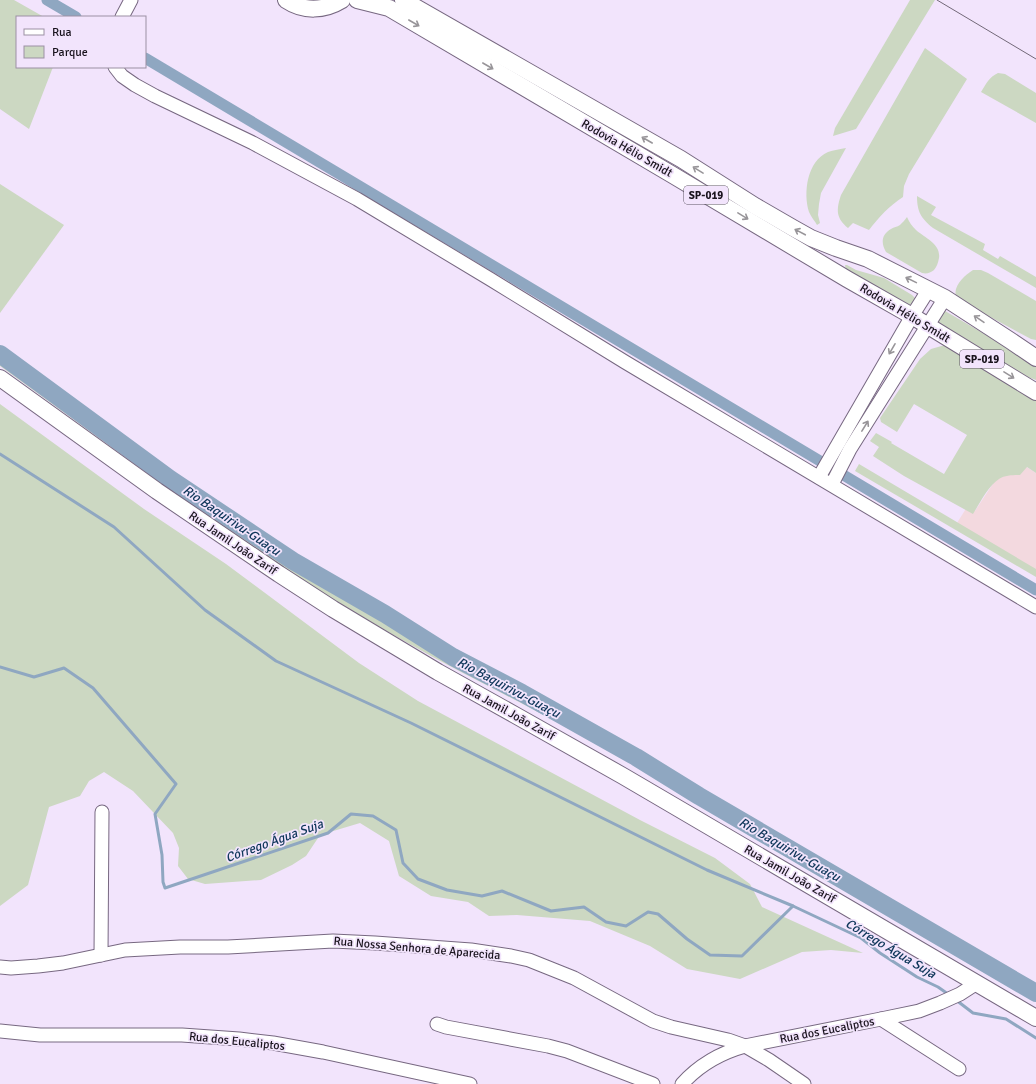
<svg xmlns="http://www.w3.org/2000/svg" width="1036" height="1084" viewBox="0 0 1036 1084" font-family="Signika,sans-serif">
<rect width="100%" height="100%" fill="#f2e4fc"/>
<!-- industrial -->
<polygon fill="#f3d9df" points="1025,466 1036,473 1036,570 957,523 967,507 975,511 998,476"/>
<!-- green -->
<g fill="#ccd8c2">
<polygon points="0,0 14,0 44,17 17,17 17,67 53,67 29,129 0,109"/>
<polygon points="910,0 935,0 856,129 833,136 835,128"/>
<path d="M925,48L967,79L909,174L904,186L903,197C889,206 879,217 869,230L853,223L848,228C836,218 836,210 841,195Z"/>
<path d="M998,73L1005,74L1036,93V123L981,92C986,84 989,77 998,73Z"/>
<path d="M846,148L821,193L819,204L818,215L820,223L817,225C815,221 811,217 809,212C803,193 807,161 828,152C833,150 841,149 846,148Z"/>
<polygon points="0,184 64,225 0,313"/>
<path d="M917,196L936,207L931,215L985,244L983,250L998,259L1000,256L1036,277V288L933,228C921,218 917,212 917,196Z"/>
<path d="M907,217C909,222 912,226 916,230C925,238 941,244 939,258C938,263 937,266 934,270C930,273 927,274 922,273L886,252C881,243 881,235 891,229C894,227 897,227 900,225C902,223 905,220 907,217Z"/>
<polygon points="845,265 847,265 856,270 884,278 912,295 915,298 915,301 910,305 846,270"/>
<path d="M973,270H981L988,273L1036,301V340L1031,339L957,299C951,287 964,276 973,270Z"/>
<polygon points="945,311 983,333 1033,365 1036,367 1036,380 1028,377 940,326 936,319 940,313"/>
<path d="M945,345L1036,399V473L1027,467L1020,475C1013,475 1005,475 999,479C988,486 980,503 973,514L904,476L873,456L879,447L870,441L876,433L892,442L891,443L944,474L967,435L914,404L897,432L881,422L880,418L920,359L931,349Z"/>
<path d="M0,359L80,418L101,432L161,478L205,505L289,563L392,625L403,635L447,660L462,665L467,671L483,680L495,684L531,700L569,722L571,724L570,728C544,716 519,702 494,689C382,633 275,566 174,491L169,489L0,366Z"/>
<polygon points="0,404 144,509 226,564 359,663 418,701 640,820 715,858 750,884 762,907 863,953 831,950 802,952 740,979 687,969 650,946 590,921 517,915 489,916 468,902 431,896 399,876 389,841 360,823 320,835 306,856 292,865 261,880 205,884 188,879 178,866 179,848 173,833 133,791 104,772 89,781 80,796 49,807 28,885 0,906"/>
<polygon points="859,464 1036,569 1036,577 855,471"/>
</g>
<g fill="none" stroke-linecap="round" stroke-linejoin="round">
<!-- stream -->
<g stroke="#8fa7c1" stroke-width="3">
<polyline points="0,454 114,527 205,610 276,661 411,723 707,870 793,906"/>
<polyline points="0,667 34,677 64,668 93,688 176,784 155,814 162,855 163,882 165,888 328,833 351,814 373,816 396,830 403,863 418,879 447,890 482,896 502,891 551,911 584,907 606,922 626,926 648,912 658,914 687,939 710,955 742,956 793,906 861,938 880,953 917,977 938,987 948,994"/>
<polyline points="956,1000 973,1013 1006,1019 1036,1038"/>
</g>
<!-- canal -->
<g stroke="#8fa7c1" stroke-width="11">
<polyline points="47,0 76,17"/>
<polyline points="145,58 1036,590"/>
</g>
<!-- river -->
<polyline stroke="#8fa7c1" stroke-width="18" points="0,354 170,479 293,561 385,614 453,657 522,693 636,757 699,796 1036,993"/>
<!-- minor casing -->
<g stroke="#776881" stroke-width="15">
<g id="minor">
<polyline points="122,17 131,0"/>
<polyline points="115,67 122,76 135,85 155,96 253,143 357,199 490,279 625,362 1036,607"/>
<polyline points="819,477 912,316 929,289"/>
<polyline points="832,484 850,449 945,298"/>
<polyline points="101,955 102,812"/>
<polyline points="0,967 11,968 38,966 63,963 125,950 180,947 228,947 333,941 375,943 471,950 511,956 529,960 574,978 653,1021 671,1027 728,1040 745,1046 769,1060 804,1084"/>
<polyline points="881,1019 959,1069"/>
<polyline points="437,1024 446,1027 548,1046 567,1051 653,1084"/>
<polyline points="0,1031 40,1035 182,1035 239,1039 273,1043 323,1052 470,1084"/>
<path d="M682,1084C700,1064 720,1053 745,1046L881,1019L919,1011L940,1003L960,994L977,983"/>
</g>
</g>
<!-- major casing -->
<g stroke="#776881" stroke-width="18">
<g id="major">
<path d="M286,0C304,12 324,11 342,0"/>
<polyline points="357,0 389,8 671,174 847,279 912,316 1036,392"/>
<polyline points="403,0 681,159 755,206 793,228 811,238 836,248 868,259 945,298 1011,341 1036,358"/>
<polyline points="0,378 157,491 279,574 333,609 438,672 515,715 623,776 1036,1018"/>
</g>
</g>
<!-- minor -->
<use href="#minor" stroke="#fff" stroke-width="13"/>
<!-- major -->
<use href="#major" stroke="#fff" stroke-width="16"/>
<!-- tram -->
<polyline stroke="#726878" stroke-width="1" points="937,0 1036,59"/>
</g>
<!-- one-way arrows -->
<defs><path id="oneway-shaft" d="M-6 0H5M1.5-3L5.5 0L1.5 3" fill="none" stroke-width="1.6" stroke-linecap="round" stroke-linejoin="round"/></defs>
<g stroke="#989599">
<use href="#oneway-shaft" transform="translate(414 23) rotate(30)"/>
<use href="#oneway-shaft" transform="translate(488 66) rotate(30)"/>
<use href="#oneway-shaft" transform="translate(647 140) rotate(-150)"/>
<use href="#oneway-shaft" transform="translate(698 170) rotate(-148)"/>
<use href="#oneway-shaft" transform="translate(743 216) rotate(31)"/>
<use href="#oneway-shaft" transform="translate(800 232) rotate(-152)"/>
<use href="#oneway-shaft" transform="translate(911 280) rotate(-154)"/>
<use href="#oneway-shaft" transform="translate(979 319) rotate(-146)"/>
<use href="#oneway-shaft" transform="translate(892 349) rotate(120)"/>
<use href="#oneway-shaft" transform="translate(1009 375) rotate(32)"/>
<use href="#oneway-shaft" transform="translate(865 426) rotate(-58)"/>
</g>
<g text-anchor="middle" stroke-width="3.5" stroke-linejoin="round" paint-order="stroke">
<!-- shield labels -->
<g fill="#f2e4fc" stroke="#5a5260" stroke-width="1">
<rect x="684" y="186" width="44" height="18" rx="3"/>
<rect x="960" y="350" width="44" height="18" rx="3"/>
</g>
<g font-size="11" font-weight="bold" fill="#19131d">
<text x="706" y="199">SP-019</text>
<text x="982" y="363">SP-019</text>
</g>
<!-- street labels -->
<g font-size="12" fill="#19131d" stroke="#f2e4fc">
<text transform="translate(627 148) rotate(30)" y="4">Rodovia Hélio Smidt</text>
<text transform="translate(905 313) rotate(31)" y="4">Rodovia Hélio Smidt</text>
<text transform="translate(233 543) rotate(34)" y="4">Rua Jamil João Zarif</text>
<text transform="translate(509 712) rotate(29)" y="4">Rua Jamil João Zarif</text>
<text transform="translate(790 874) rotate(30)" y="4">Rua Jamil João Zarif</text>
<text transform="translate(417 948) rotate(5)" y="4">Rua Nossa Senhora de Aparecida</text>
<text transform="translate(827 1030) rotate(-11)" y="4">Rua dos Eucaliptos</text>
<text transform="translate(237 1041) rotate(6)" y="4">Rua dos Eucaliptos</text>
</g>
<!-- water labels -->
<g font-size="13" font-style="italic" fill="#0e3659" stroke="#f2e4fc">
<text transform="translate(232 520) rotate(34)" y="5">Rio Baquirivu-Guaçu</text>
<text transform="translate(509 687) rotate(28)" y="5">Rio Baquirivu-Guaçu</text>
<text transform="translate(274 840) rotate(-20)" y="5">Córrego Água Suja</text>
<text transform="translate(790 849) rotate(30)" y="5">Rio Baquirivu-Guaçu</text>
<text transform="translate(891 948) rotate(31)" y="5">Córrego Água Suja</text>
</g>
</g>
<!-- legend -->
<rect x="16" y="16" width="130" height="52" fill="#f2e4fc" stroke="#9b90a3"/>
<rect x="24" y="29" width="20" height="6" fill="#ffffff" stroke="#9b90a3"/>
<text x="52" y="36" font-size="12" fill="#19131d">Rua</text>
<rect x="24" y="46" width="20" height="12" fill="#ccd8c2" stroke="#9b90a3"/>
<text x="52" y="56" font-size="12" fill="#19131d">Parque</text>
</svg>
